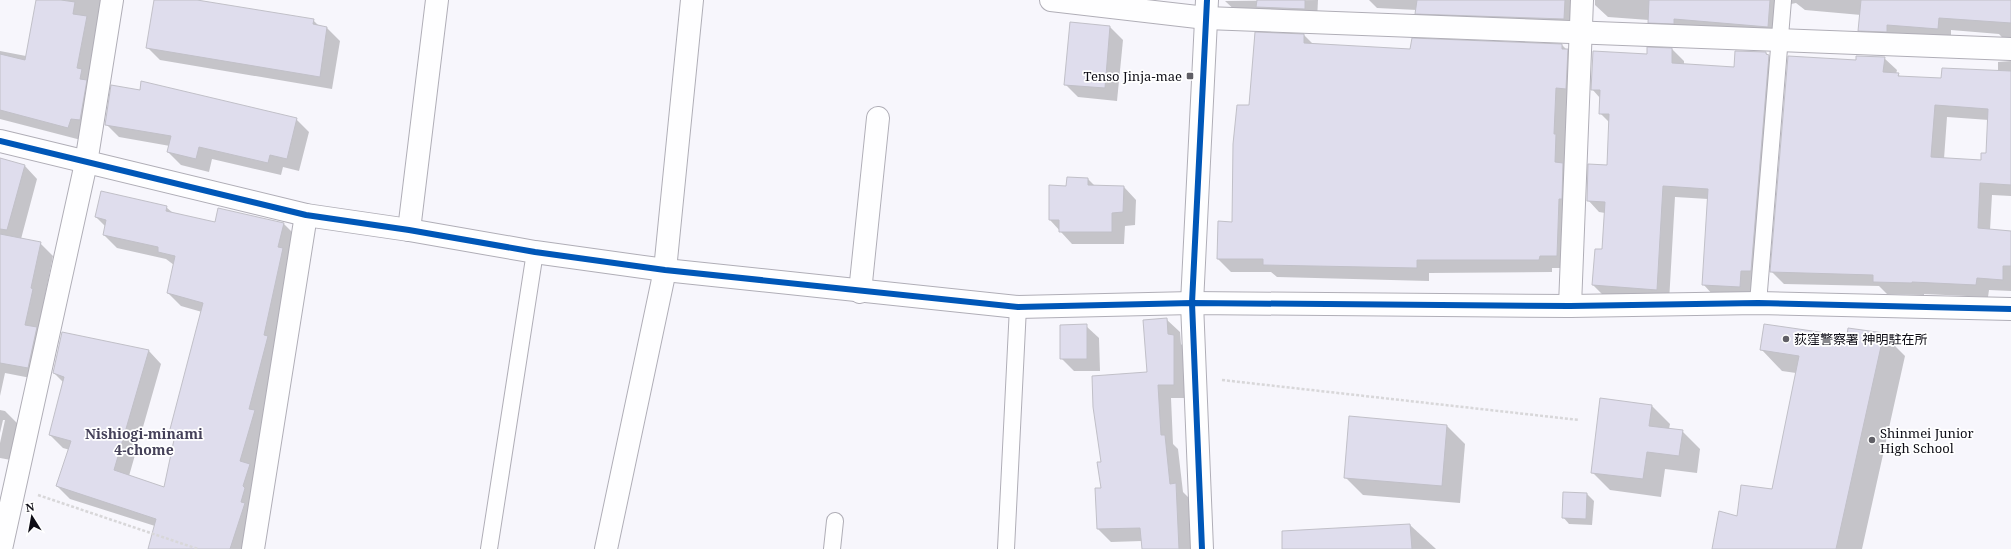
<svg xmlns="http://www.w3.org/2000/svg" width="2011" height="549" viewBox="0 0 2011 549" font-family="'Noto Serif','Noto Sans JP',serif">
<rect width="100%" height="100%" fill="#f7f6fc"/>
<!-- shadow -->
<g fill="#0003" fill-rule="evenodd">
<polygon points="37,0 102,0 81,140 0,119 0,51 26,56"/>
<polygon points="155,0 191,0 313,20 319,26 327,28 340,41 332,89 160,60 147,47"/>
<polygon points="1318,0 1317,21 1238,13 1225,1"/>
<polygon points="1369,0 1594,0 1588,1 1576,31 1429,26 1416,13 1417,10 1377,8"/>
<polygon points="1595,0 2011,0 2011,47 1999,34 1951,30 1951,41 1872,43 1859,30 1861,15 1805,10 1796,3 1791,4 1787,8 1780,39 1662,35 1649,20 1608,17 1595,5"/>
<polygon points="1110,27 1123,40 1117,101 1078,97 1065,84"/>
<polygon points="1255,33 1304,35 1313,44 1411,50 1562,45 1580,63 1570,268 1552,268 1552,272 1429,273 1429,281 1277,277 1271,272 1231,272 1218,259 1233,223 1250,106"/>
<polygon points="1672,49 1684,61 1684,65 1734,68 1766,53 1780,67 1751,298 1714,296 1703,284 1708,199 1675,197 1669,302 1605,297 1593,285 1603,250 1605,213 1599,212 1588,200 1608,166 1610,123 1600,113 1600,98 1592,89 1648,55"/>
<path d="M1884,58L1897,70L1896,74L1902,77L1942,80L1998,72V62L2011,61V196L1992,195L1990,230L2011,231V291L1989,290L1988,297L1924,294V295L1887,294L1879,286L1784,284L1771,271L1857,61ZM1947,117L1989,120L1987,154L1982,161L1944,159Z"/>
<polygon points="296,119 309,132 299,171 283,167 281,175 212,159 209,172 181,165 168,152 170,146 119,137 106,124"/>
<polygon points="0,159 25,166 37,179 21,239 40,243 53,256 44,301 46,303 41,380 5,373 0,396"/>
<polygon points="1088,179 1095,186 1124,187 1136,200 1135,225 1125,226 1124,244 1072,244 1050,220 1067,187"/>
<polygon points="166,207 173,213 216,223 283,223 296,236 280,350 262,419 267,424 254,469 262,477 245,549 149,549 155,526 70,499 57,486 70,450 63,448 50,435 64,383 54,373 149,351 161,364 129,476 165,488 175,438 170,433 202,312 181,306 168,293 174,265 166,259 117,248 104,235 106,227 96,217"/>
<polygon points="1166,319 1180,332 1181,344 1187,350 1187,398 1171,398 1173,444 1178,449 1183,492 1189,498 1191,549 1143,549 1142,541 1111,542 1098,529 1102,489 1102,462 1148,373"/>
<polygon points="1086,326 1099,338 1100,371 1074,371 1061,358"/>
<polygon points="1883,334 1905,356 1862,549 1713,549 1738,517 1772,490 1796,373 1782,371 1761,349 1848,337"/>
<polygon points="1652,406 1670,424 1669,429 1682,431 1700,449 1697,473 1665,469 1661,497 1610,490 1592,472"/>
<polygon points="0,410 5,411 18,424 11,460 0,458 0,443 5,420 3,420 0,433"/>
<polygon points="1350,417 1447,426 1465,444 1460,503 1363,495 1345,477"/>
<polygon points="1564,493 1587,494 1594,501 1592,525 1569,524 1563,517"/>
<polygon points="1410,525 1436,549 1296,549"/>
</g>
<!-- building -->
<g fill="#dfdded" stroke="#c1c0c8" fill-rule="evenodd">
<polygon points="36,0 61,0 75,2 73,14 87,16 77,68 82,69 80,79 87,80 80,120 71,119 68,128 0,110 0,54 25,60"/>
<polygon points="154,0 197,0 314,19 313,24 327,27 320,77 146,48"/>
<polygon points="1257,0 1305,0 1305,9 1256,7"/>
<polygon points="1417,0 1565,0 1564,19 1415,14"/>
<polygon points="1649,0 1770,0 1768,27 1674,19 1674,24 1648,23"/>
<polygon points="1861,0 2011,0 2011,23 1939,18 1938,29 1887,25 1887,32 1858,31"/>
<polygon points="1070,22 1110,26 1105,88 1064,85"/>
<polygon points="1255,32 1304,34 1304,43 1410,49 1412,38 1562,44 1562,49 1568,49 1566,89 1556,88 1554,134 1556,134 1555,162 1563,163 1562,199 1559,199 1557,256 1540,256 1539,260 1417,260 1417,268 1263,265 1263,259 1217,259 1218,221 1232,222 1233,144 1237,105 1249,105"/>
<polygon points="1647,47 1672,48 1672,63 1734,67 1735,51 1766,52 1766,54 1769,55 1751,271 1741,271 1740,287 1702,285 1708,189 1663,186 1657,290 1592,285 1595,249 1602,249 1605,202 1587,201 1588,164 1607,165 1609,114 1599,114 1600,90 1591,90 1593,51 1647,54"/>
<path d="M1788,56L1856,60V56L1885,57L1883,72L1899,73L1898,76L1941,78L1942,68L2011,71V185L1980,183L1978,228L2011,231V266H2003V280L1977,278L1976,285L1912,282V283L1873,282V275L1770,272ZM1935,105L1988,109L1986,153H1981V160L1931,157Z"/>
<polygon points="141,81 297,118 287,159 270,155 268,163 199,147 196,159 167,152 171,136 105,125 111,85 140,90"/>
<polygon points="0,158 25,165 7,230 0,229"/>
<polygon points="1067,177 1088,178 1088,185 1124,186 1123,212 1112,213 1112,232 1059,232 1059,220 1049,220 1049,185 1066,186"/>
<polygon points="101,191 167,206 166,211 215,222 218,208 284,223 278,247 283,248 264,335 268,336 249,409 255,410 240,461 250,464 243,486 245,488 241,502 245,503 230,549 148,549 156,519 56,486 71,441 49,435 64,377 53,373 62,332 149,350 114,470 164,487 175,435 169,433 203,303 167,293 175,256 158,252 158,247 103,235 106,220 95,217"/>
<polygon points="0,234 41,242 31,288 33,289 25,325 37,327 28,368 0,363"/>
<polygon points="1167,318 1168,334 1174,335 1174,385 1158,385 1161,435 1165,435 1170,484 1176,483 1179,549 1142,549 1140,528 1097,529 1095,488 1101,488 1097,462 1101,462 1093,407 1092,376 1147,372 1143,320"/>
<polygon points="1087,324 1087,359 1060,359 1060,325"/>
<polygon points="1764,324 1847,336 1848,328 1884,333 1836,549 1712,549 1719,511 1737,516 1741,485 1772,489 1799,356 1760,350"/>
<polygon points="1600,398 1652,405 1649,426 1683,430 1679,456 1647,452 1643,479 1591,473"/>
<polygon points="1349,416 1447,425 1442,486 1344,478"/>
<polygon points="1563,492 1587,493 1586,519 1562,518"/>
<polygon points="1410,524 1412,549 1282,549 1282,531"/>
</g>
<g fill="none" stroke-linecap="round" stroke-linejoin="round">
<!-- service casing -->
<g stroke="#b0aeb7" stroke-width="18">
<g id="service">
<polyline points="1758,303 1783,0"/>
<polyline points="489,549 535,252"/>
<polyline points="832,549 835,521"/>
<polyline points="1006,549 1018,307"/>
</g>
</g>
<!-- minor casing -->
<g stroke="#b0aeb7" stroke-width="24">
<g id="minor">
<polyline points="1051,0 1206,18 2011,49"/>
<polyline points="409,230 437,0"/>
<polyline points="860,292 878,118"/>
<polyline points="1192,303 1202,549"/>
<polyline points="1570,306 1582,0"/>
<polyline points="1,549 86,163 112,0"/>
<polyline points="253,549 306,215"/>
<polyline points="606,549 665,270 692,0"/>
</g>
</g>
<!-- tertiary casing -->
<g stroke="#b0aeb7" stroke-width="24">
<g id="tertiary">
<polyline points="0,141 306,215 409,230 535,252 665,270 1018,307 1192,303 1570,306 1758,303 2011,309"/>
<polyline points="1192,303 1207,0"/>
</g>
</g>
<!-- path -->
<g stroke="#d8d7d9" stroke-width="2.5" stroke-dasharray="3 2" stroke-linecap="butt">
<polyline points="1222,380 1579,420"/>
<polyline points="38,495 198,549"/>
</g>
<!-- service -->
<use href="#service" stroke="#fefeff" stroke-width="16"/>
<!-- minor -->
<use href="#minor" stroke="#fefeff" stroke-width="22"/>
<!-- tertiary -->
<use href="#tertiary" stroke="#fefeff" stroke-width="22"/>
<!-- cycleway casing -->
<g stroke="#fff" stroke-width="8">
<g id="cycleway">
<polyline points="0,141 306,215 409,230 535,252 665,270 1018,307 1192,303 1570,306 1758,303 2011,309"/>
<polyline points="1202,549 1192,303 1207,0"/>
</g>
</g>
<!-- cycleway -->
<use href="#cycleway" stroke="#0057b8" stroke-width="6"/>
</g>
<!-- markers -->
<g fill="#605f66" stroke="#fff" stroke-width="1.5">
<rect x="1186" y="72" width="8" height="8" rx="2"/>
<circle cx="1786" cy="339" r="4"/>
<circle cx="1872" cy="440" r="4"/>
</g>
<g text-anchor="middle" stroke-width="3.5" stroke-linejoin="round" paint-order="stroke">
<!-- poi labels -->
<g font-size="13" fill="#0e0d16" stroke="#fff" text-anchor="start">
<text x="1182" y="81" text-anchor="end">Tenso Jinja-mae</text>
<text x="1794" y="344">荻窪警察署 神明駐在所</text>
<text x="1880" y="438">Shinmei Junior<tspan x="1880" dy="15">High School</tspan></text>
</g>
<!-- neighbourhood labels -->
<g font-size="14" font-weight="bold" fill="#454159" stroke="#fff">
<text x="144" y="439">Nishiogi-minami<tspan x="144" dy="16">4-chome</tspan></text>
</g>
</g>
<!-- north arrow -->
<g transform="translate(32 517) rotate(349)" stroke="#ffffff" stroke-width="3" paint-order="stroke">
<path d="M0-3L7 15L0 10L-7 15Z" fill="#0e0d16"/>
<text y="-6" font-size="11" font-weight="bold" text-anchor="middle" fill="#0e0d16">N</text>
</g>
</svg>
